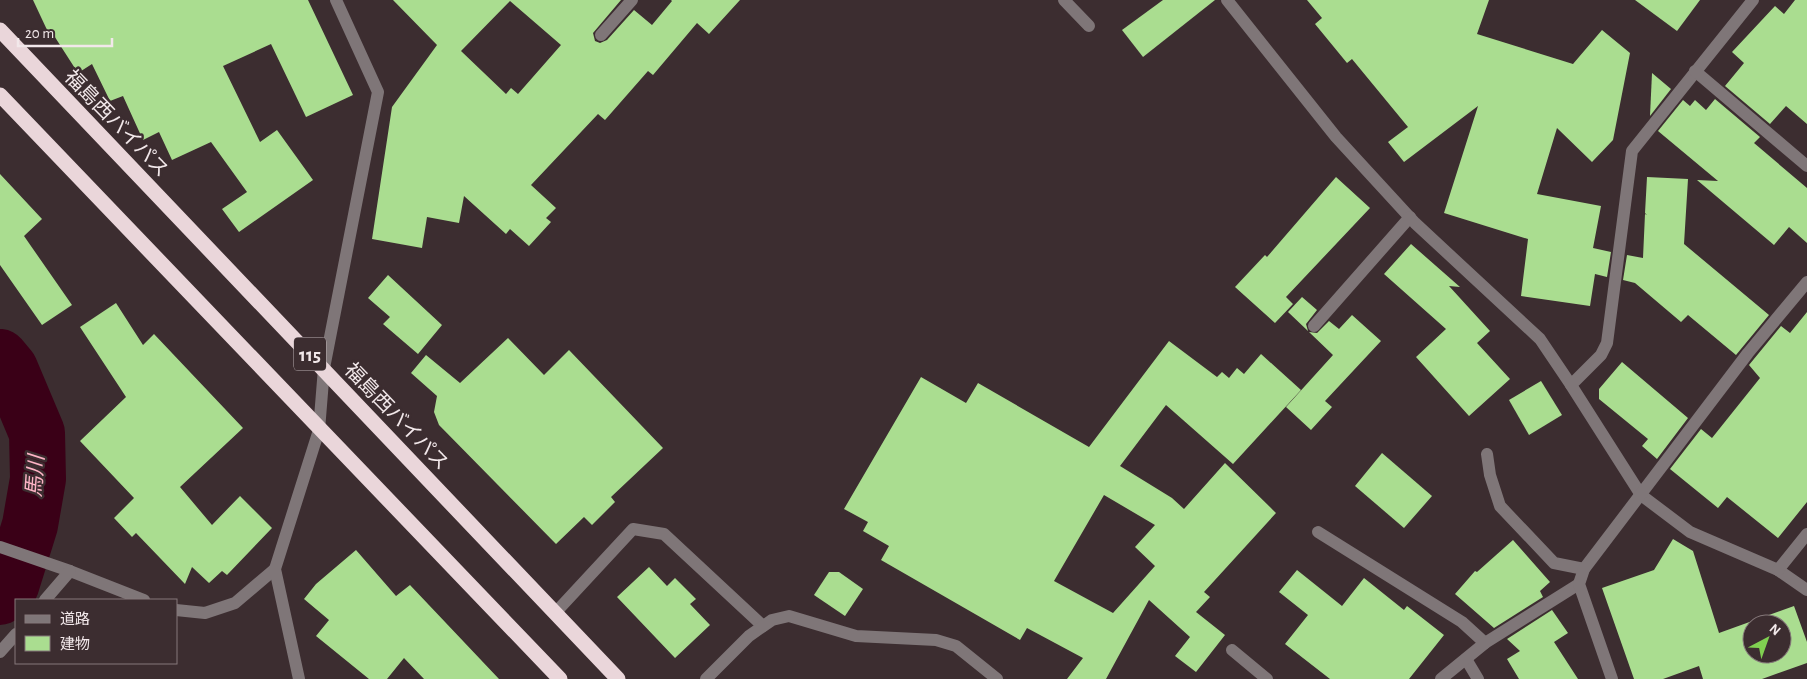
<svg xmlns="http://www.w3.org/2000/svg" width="1807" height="679" viewBox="0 0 1807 679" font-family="'Alegreya Sans','Noto Sans JP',sans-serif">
<rect width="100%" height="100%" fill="#3c2d30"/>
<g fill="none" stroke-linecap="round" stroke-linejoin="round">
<!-- river -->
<polyline stroke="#3a0017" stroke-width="56" points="0,357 10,369 37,433 38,479 30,525 11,586 0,597"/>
</g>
<!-- building -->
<g fill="#aadd90" fill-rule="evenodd">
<polygon points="33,0 308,0 353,95 306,117 271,44 223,66 260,142 277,130 313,180 239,232 222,209 247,192 211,142 172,160 159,132 143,140 123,96 110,101 92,64 78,73 51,31 48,32"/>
<path d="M393,0H621L593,33L595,41L600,43L607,40L634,10L652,25L672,1L671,0H740L709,34L697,23L653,75L648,71L605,120L598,114L531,185L556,208L546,218L551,222L529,246L510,229L506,234L464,196L459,223L427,217L422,248L372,239L392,107L437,45ZM510,1L561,45L518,94L511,88L506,94L461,51Z"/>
<polygon points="1163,0 1215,0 1143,57 1122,30"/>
<polygon points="1307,0 1489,0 1477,34 1573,64 1602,30 1630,53 1613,140 1592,162 1557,128 1537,194 1601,206 1593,248 1611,252 1607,277 1595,274 1590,306 1521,296 1528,239 1444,213 1478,106 1404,162 1388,142 1408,127 1352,59 1347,63 1315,24 1322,18"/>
<polygon points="1635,0 1700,0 1677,31"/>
<polygon points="1795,0 1807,0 1807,124 1786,106 1770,124 1725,86 1744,63 1732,52 1775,6 1784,14"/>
<polygon points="1652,73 1671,89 1650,116"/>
<polygon points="1715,99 1760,137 1754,143 1807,188 1807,243 1789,227 1774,245 1697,180 1718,181 1658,131 1683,100 1690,106 1695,100 1706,110"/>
<polygon points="0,174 42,219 24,236 72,305 42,325 0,265"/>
<polygon points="1336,177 1370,208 1286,297 1293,304 1275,323 1235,287 1265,255 1267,257"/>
<polygon points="1647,177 1688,179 1684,244 1769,315 1736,355 1688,315 1681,322 1635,283 1623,280 1627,255 1643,258 1645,214 1647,215 1645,213"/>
<polygon points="1411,244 1460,287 1449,286 1490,331 1477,343 1510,379 1469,416 1416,357 1446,329 1384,274"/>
<polygon points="388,275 442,325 418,354 383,324 390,317 368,298"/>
<polygon points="1302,297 1317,310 1306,324 1308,331 1288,312"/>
<polygon points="116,303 143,345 154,334 243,428 180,487 212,525 240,496 272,528 227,575 222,571 209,583 192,567 185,584 136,533 132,537 114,518 134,498 80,441 126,397 80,327"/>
<polygon points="1807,312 1807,502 1778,538 1727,497 1718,508 1670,469 1701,429 1712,438 1760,378 1749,365 1781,326 1790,333"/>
<polygon points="1352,315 1381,341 1325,401 1332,407 1311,430 1286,407 1333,355 1309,332 1317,333 1329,321 1339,329"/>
<polygon points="508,338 544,375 569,350 663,448 611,497 615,502 592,525 584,517 556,544 439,425 434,412 437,396 411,373 426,355 460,383"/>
<path d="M1169,341L1217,377L1222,372L1229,378L1237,368L1244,374L1261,354L1301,390L1233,464L1166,405L1120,466L1172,498L1184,509L1225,463L1276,513L1204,592L1210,597L1196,612L1225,635L1196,672L1175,656L1190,637L1149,600L1106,679H1067L1083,658L1027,628L1020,640L881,560L889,546L863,531L868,522L844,509L921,377L966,403L978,383L1089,447ZM1104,495L1155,525L1135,547L1155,566L1113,613L1054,581Z"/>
<polygon points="1622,362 1688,418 1657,459 1642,446 1648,439 1599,399 1599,389"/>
<polygon points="1541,381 1562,415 1529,435 1509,400"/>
<polygon points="1382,453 1432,496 1404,528 1355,486"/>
<path d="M1673,539L1693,551L1719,633L1794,606L1807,642V663L1762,679H1703L1699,666L1663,679H1634L1602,588L1654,570ZM1752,624H1782V654H1752Z"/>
<polygon points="1513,540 1550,582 1540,591 1543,597 1494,628 1455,594 1475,571 1477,572"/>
<polygon points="356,550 396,596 410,585 499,679 424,679 404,658 387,679 369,679 316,636 329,620 304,599 316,584"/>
<polygon points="649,567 667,586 675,578 696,599 690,604 710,625 675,658 617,597"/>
<polygon points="1297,570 1342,606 1364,578 1404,610 1407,606 1444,635 1409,679 1330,679 1285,644 1308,615 1279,592"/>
<polygon points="829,572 839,572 863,589 845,616 814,595"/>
<polygon points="1552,610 1568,633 1554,642 1578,679 1519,679 1507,659 1520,651 1507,639"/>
</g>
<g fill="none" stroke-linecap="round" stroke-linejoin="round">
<!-- minor -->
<g stroke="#7f7678" stroke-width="12">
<polyline points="1064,0 1089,26"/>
<polyline points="1227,0 1336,137 1415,223 1540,339 1571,385"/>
<polyline points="1753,0 1632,151 1607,343 1601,355 1571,385 1641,495 1690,532 1778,570 1807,590"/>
<polyline points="601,35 632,0"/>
<polyline points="1695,71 1807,166"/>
<polyline points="1314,326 1410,217"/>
<polyline points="1487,454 1490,475 1500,506 1554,563 1584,569"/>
<polyline points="1318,532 1462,622 1485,643"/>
<polyline points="0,547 70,571 144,600"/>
<polyline points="1778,570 1807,534"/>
<polyline points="45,600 70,571"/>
<polyline points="176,610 205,613 235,603 275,569"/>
<polyline points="556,612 633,529 664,534 763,626"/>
<polyline points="1232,650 1267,679"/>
<polyline points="0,652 16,634"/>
<polyline points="1466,659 1478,679"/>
<polyline points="299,679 275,569 319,430 324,368 378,92 336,0"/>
<polyline points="706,679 749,636 772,620 789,616 856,636 936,640 956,646 997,679"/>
<polyline points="1441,679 1485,643 1579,584"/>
<polyline points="1612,679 1579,584 1584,569 1748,353 1807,282"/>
</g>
<!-- highway -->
<g stroke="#ead6da" stroke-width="15">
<polyline points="0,30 618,679"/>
<polyline points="0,95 560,679"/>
</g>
</g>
<g text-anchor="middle" stroke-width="5" stroke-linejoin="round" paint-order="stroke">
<!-- shield labels -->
<rect fill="#3c2d30" stroke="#bbb0b2" stroke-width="1" x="294" y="337.5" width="32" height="33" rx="4"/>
<g font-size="19" font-weight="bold" fill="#f2e8ea">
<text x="310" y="361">115</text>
</g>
<!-- street labels -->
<g font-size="20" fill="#f2e8ea" stroke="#3c2d30">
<text transform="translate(117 123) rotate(46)" y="7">福島西バイパス</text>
<text transform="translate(397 416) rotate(46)" y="7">福島西バイパス</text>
</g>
<!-- water labels -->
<g font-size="21" font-style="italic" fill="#fdb3c5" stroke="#3c2d30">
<text transform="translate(35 476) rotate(-86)" y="7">馬川</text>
</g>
</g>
<!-- legend -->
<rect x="15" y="599" width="162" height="65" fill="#3c2d30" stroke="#85787a"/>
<rect x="25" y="615" width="25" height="8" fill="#7f7678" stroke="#85787a"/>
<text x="60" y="624" font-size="15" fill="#f2e8ea">道路</text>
<rect x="25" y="636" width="25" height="15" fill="#aadd90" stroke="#85787a"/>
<text x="60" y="649" font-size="15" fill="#f2e8ea">建物</text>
<!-- north arrow -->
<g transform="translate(1767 639) rotate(41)"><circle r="24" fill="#3c2d30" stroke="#85787a"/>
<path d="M0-4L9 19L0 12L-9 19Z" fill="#80d051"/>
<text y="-8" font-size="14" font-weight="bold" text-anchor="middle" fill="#f2e8ea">N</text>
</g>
<!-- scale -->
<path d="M18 38v8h94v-8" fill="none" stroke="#f2e8ea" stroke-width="2.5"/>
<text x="25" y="38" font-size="15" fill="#f2e8ea" stroke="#3c2d30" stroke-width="4" paint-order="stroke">20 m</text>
</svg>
